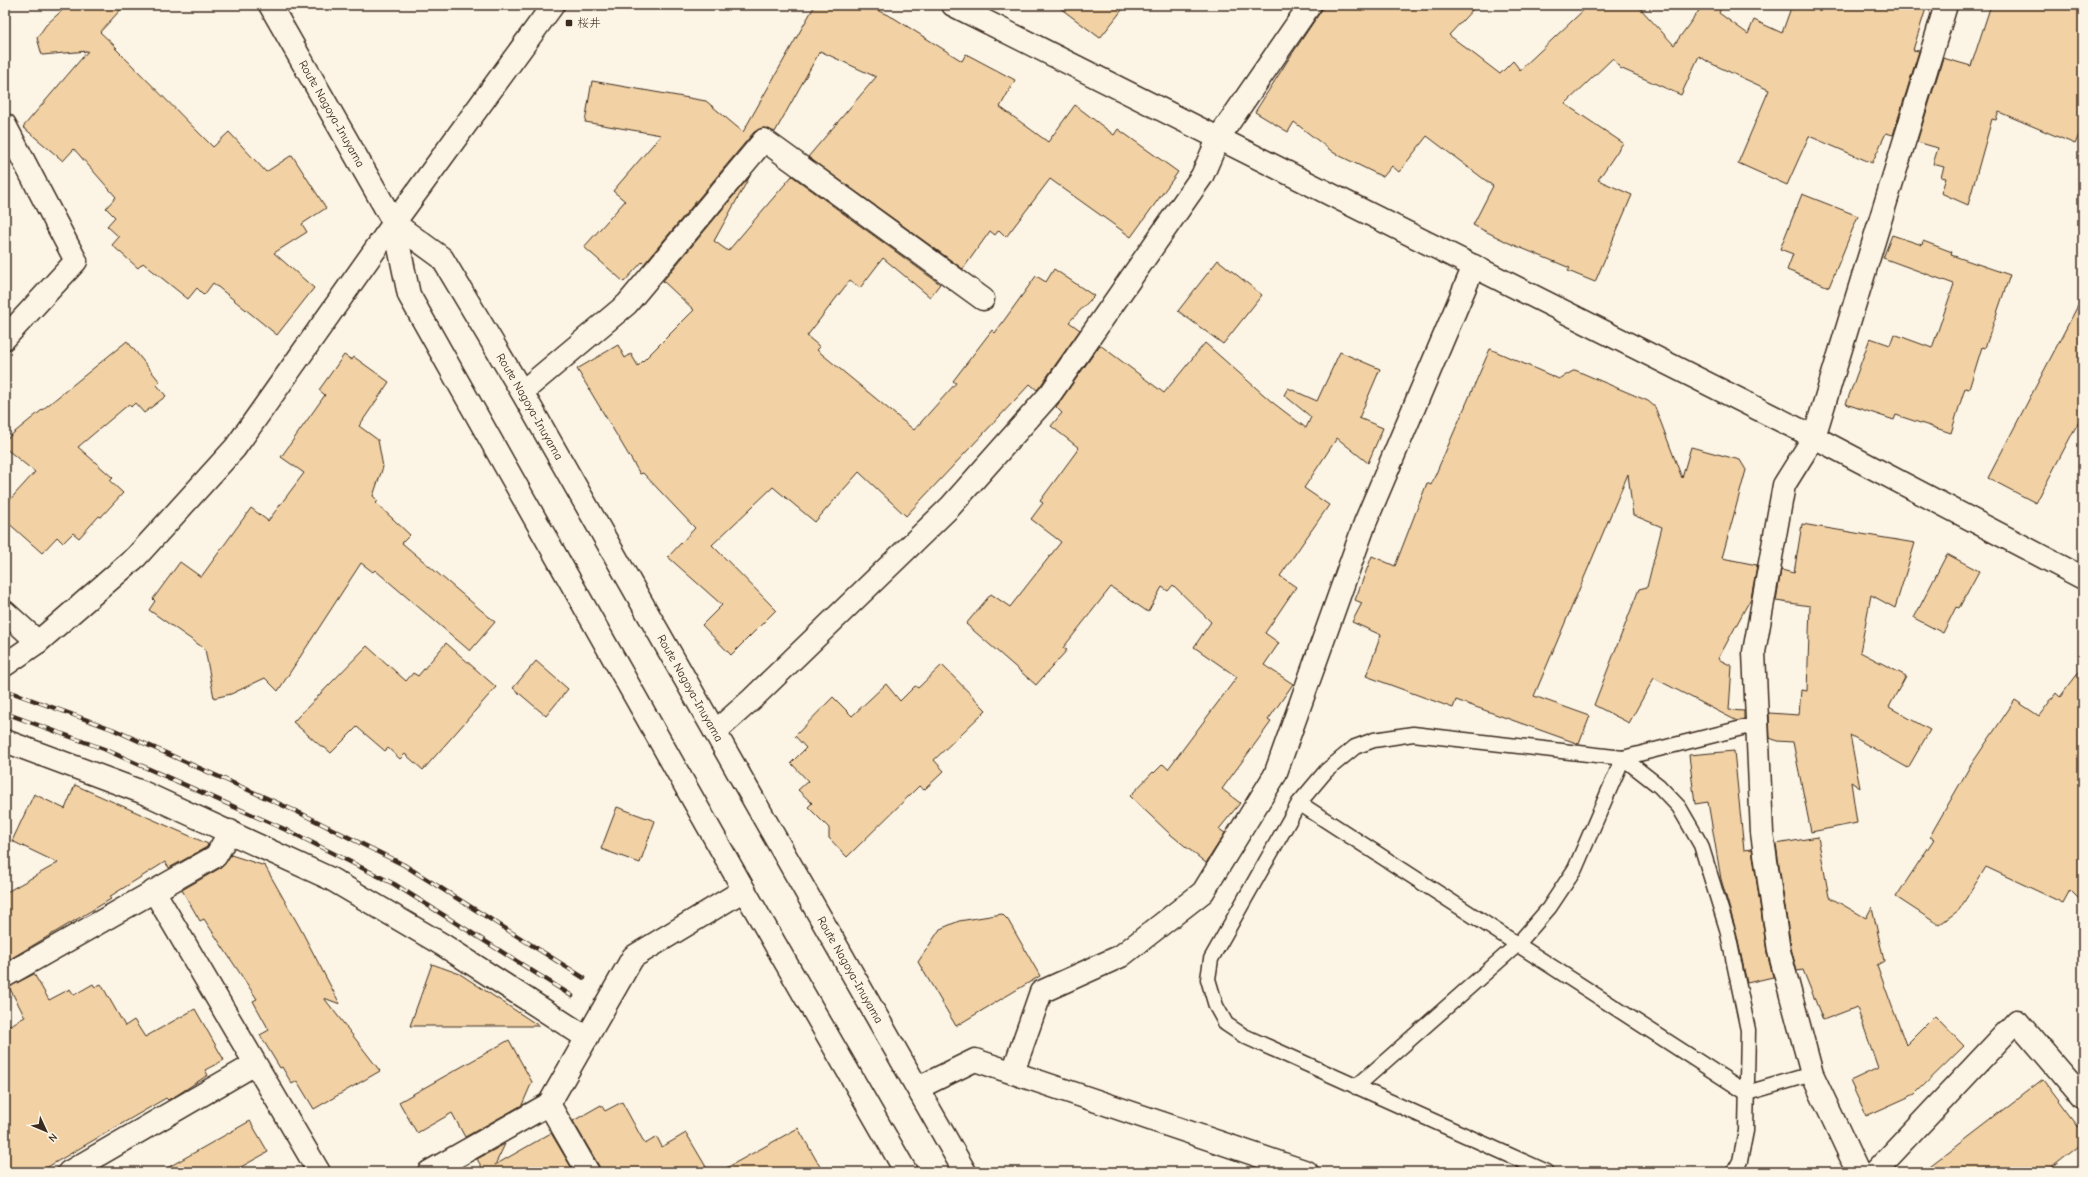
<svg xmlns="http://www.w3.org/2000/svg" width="2088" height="1177" viewBox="0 0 2088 1177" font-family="'Comic Neue','Klee One',sans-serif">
<rect width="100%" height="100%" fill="#fcf5e5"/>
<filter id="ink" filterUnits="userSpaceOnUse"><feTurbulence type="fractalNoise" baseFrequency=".025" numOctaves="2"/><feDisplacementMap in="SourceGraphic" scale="8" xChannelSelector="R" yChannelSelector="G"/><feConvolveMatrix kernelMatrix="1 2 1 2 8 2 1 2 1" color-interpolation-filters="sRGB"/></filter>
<g filter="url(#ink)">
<!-- building -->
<g fill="#f2d2a4" stroke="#3b2a1e">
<polygon points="68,5 125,5 100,32 117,48 115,48 213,147 229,132 266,172 292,155 326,208 302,224 307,232 274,253 314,288 277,335 213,283 204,295 197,288 188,299 143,263 138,268 112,245 119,237 107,226 115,217 106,208 116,197 74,149 63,161 23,127 88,51 42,55 37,38 46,25"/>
<polygon points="815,5 866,5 894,18 962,61 966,54 1015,80 1000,107 1048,142 1075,105 1114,135 1118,129 1178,172 1131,237 1050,179 1006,237 999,230 995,235 990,231 963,269 808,157 876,77 820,51 775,132 765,128 754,132 644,264 642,262 624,282 584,247 625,201 613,191 661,135 585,122 592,81 706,101 743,132"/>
<polygon points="1056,5 1126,5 1100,38"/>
<polygon points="1325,5 1477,5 1449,35 1500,74 1513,61 1520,70 1589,5 1637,5 1674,45 1703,5 1722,5 1719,13 1748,34 1754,20 1782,33 1792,5 1927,5 1913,50 1919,51 1893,135 1886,133 1872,163 1809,136 1787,185 1738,163 1769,90 1710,63 1699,56 1681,95 1620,68 1613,58 1565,104 1623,143 1598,180 1632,195 1595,282 1568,271 1570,268 1509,243 1473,225 1493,186 1427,136 1399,172 1392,166 1383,177 1334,153 1294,122 1288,132 1255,112 1288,60"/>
<polygon points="1991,5 2083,5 2083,126 2075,144 1999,112 1996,120 1992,119 1968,205 1941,193 1946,178 1941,177 1944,167 1933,164 1938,148 1917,142 1943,58 1971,66"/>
<polygon points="750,176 714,241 728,251 792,176 940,284 930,297 883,258 860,288 850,280 807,336 820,347 817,350 914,430 956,383 953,381 992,330 995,333 1036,276 1046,282 1054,269 1094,296 1069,322 1080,330 1041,385 1037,390 1030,384 906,516 859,472 815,522 773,487 712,545 776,610 731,655 702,625 722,605 668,557 695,528 643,473 640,474 577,369 618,345 625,358 631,354 638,366 694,310 663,281"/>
<polygon points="1802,194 1858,216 1829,287 1787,270 1793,254 1780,249"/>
<polygon points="1892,235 1922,245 1923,241 1952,252 1951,255 2010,275 1985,348 1982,347 1969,389 1965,388 1951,433 1896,415 1894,420 1846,404 1870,338 1890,345 1894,334 1932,348 1954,284 1883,258"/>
<polygon points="1218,260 1262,295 1223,344 1178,311"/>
<polygon points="2083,296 2083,413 2036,503 1988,478"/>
<polygon points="127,341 160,382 157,385 166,396 144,413 135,403 131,407 129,404 78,447 113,478 110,481 123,493 101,517 99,516 79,538 73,533 63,543 57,537 42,553 5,520 5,505 35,472 5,448 5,440"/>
<polygon points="1205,343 1272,402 1306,428 1311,417 1284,395 1288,388 1317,401 1340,352 1380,369 1359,418 1383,428 1368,463 1337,438 1304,488 1329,505 1280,576 1296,587 1265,633 1279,643 1264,665 1293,684 1268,720 1271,722 1222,789 1240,803 1219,829 1225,833 1206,863 1170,834 1130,796 1153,772 1154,773 1163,764 1168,769 1237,677 1194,647 1211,622 1173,585 1168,591 1162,587 1148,612 1111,587 1063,648 1067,650 1036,685 966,624 991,594 1010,607 1061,542 1031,519 1043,503 1040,501 1079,448 1051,426 1062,413 1056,407 1100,345 1164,393"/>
<polygon points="1490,349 1559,379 1575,370 1648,401 1655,407 1682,478 1691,447 1740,460 1746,470 1722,558 1757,565 1751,598 1718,659 1732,666 1729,710 1744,711 1744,719 1737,721 1654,678 1629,723 1594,705 1639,589 1647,587 1662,527 1633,515 1628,474 1534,696 1590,716 1579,744 1456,700 1453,708 1366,676 1381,635 1352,622 1362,603 1355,600 1372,556 1395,566 1427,483 1431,485"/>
<polygon points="344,355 352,360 354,357 389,382 359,426 378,440 383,467 373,496 378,501 376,503 410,535 402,543 495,622 470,651 375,570 373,572 361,563 278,691 265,678 231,694 214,698 205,649 149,610 155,601 153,599 180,562 201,577 251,508 268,521 304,473 281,457 325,395 319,390"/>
<polygon points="1802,524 1915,543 1895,608 1871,595 1860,652 1906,676 1889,707 1930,730 1908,768 1850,735 1860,788 1851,782 1857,823 1811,832 1793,742 1777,741 1770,738 1769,713 1799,715 1801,690 1807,691 1810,606 1776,601 1781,570 1794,573"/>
<polygon points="1947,554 1979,571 1959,608 1956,607 1943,633 1914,618"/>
<polygon points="446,643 496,687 423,770 405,754 400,759 388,748 385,751 357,727 331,753 324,747 323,748 293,722 367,646 406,681 413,673 418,676"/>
<polygon points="536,661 568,689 546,716 513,688"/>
<polygon points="942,665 986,710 934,760 944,771 924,790 919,786 847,857 829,838 829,828 808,807 812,803 798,790 808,781 791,763 806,748 795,736 833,697 852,716 886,684 900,701 915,686 918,688"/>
<polygon points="2083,667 2083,903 2070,890 2063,903 1986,867 1959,910 1939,925 1896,897 1934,839 1930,837 1934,829 1969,768 2015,700 2039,716 2056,693 2060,697"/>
<polygon points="1734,751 1744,850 1752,849 1767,953 1773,977 1747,983 1735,927 1721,879 1708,802 1695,804 1689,755"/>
<polygon points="75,785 208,844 207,847 169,868 165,862 109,897 111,899 5,962 5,893 58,863 12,841 34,794 65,809"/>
<polygon points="617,807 655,821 640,863 601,849"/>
<polygon points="1818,837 1829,897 1866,918 1872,907 1884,961 1877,965 1906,1045 1935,1016 1964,1046 1915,1094 1866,1116 1850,1081 1878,1068 1857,1007 1823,1020 1803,970 1797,971 1791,948 1776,844"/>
<polygon points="231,855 265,866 299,926 340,1004 324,998 380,1071 314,1109 297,1081 292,1084 282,1067 280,1068 260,1035 269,1030 253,1001 257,999 204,919 200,921 182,890 222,867"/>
<polygon points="1002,914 1008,920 1040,976 956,1026 918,962 940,929 959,921"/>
<polygon points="432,964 460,974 539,1026 410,1026"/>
<polygon points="34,974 49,1000 70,989 74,995 93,984 95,987 101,984 125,1026 134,1020 145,1037 195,1009 224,1060 205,1070 208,1075 177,1095 168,1100 166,1098 39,1172 5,1172 5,1028 25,1017 9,987"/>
<polygon points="509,1040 532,1082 522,1105 465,1137 452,1113 417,1133 399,1102"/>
<polygon points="2043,1079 2083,1132 2083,1143 2046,1172 1922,1172"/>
<polygon points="622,1102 645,1144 657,1137 662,1147 686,1133 709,1172 600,1172 599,1166 573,1121 601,1105 605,1111"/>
<polygon points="250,1121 268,1152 232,1172 160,1172"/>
<polygon points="798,1128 823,1172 719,1172"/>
<polygon points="551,1133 574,1172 482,1172 484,1171 477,1159 505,1144 495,1165"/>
</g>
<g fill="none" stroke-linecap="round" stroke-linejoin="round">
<!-- service casing -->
<g stroke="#3b2a1e" stroke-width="17">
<g id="service">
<polyline points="1623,758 1659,786 1679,807 1701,845 1727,929 1748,1030 1746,1131 1740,1161 1734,1172"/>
<polyline points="1299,803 1747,1093 1812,1074"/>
<polyline points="1356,1087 1517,945 1549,908 1575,869 1623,758"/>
<polyline points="1547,1172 1244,1036 1226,1024 1216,1006 1208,979 1211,959 1299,803 1326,771 1355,747 1374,740 1413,734 1623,758 1758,724"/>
</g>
</g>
<!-- minor casing -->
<g stroke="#3b2a1e" stroke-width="25">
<g id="minor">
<polyline points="5,125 76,261 5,338"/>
<polyline points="522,392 627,304 764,140 983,299"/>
<polyline points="5,612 38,642"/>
<polyline points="715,732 752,699 950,507 1051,393 1202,176 1219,137 1310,5"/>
<polyline points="5,741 142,792 331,879 443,945 587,1038"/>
<polyline points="154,891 319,1172"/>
<polyline points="5,976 216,856 230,831"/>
<polyline points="1013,1072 1041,992 1121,956 1203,892 1275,775 1365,523 1474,266"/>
<polyline points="918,1088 975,1060 1307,1172"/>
<polyline points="69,1172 255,1064"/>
<polyline points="429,1172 549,1104"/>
<polyline points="588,1172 549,1104 633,957 744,890"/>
<polyline points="1858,1172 1812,1074 1779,951 1762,833 1754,652 1784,485 1814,437 1946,5"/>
<polyline points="1875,1172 2017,1021 2083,1098"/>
</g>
</g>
<!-- tertiary casing -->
<g stroke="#3b2a1e" stroke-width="25">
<g id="tertiary">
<polyline points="953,5 1814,437 2083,578"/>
<polyline points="5,665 38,642 136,557 235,448 394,223 553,5"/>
</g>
</g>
<!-- secondary casing -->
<g stroke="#3b2a1e" stroke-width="25">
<g id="secondary">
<path id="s1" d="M270,5L394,223L409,295L744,890L906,1172"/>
<path id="s2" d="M394,223L442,258L522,392L965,1172"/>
</g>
</g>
<!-- service -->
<use href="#service" stroke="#fcf5e5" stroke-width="14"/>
<!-- minor -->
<use href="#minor" stroke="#fcf5e5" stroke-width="22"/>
<!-- tertiary -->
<use href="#tertiary" stroke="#fcf5e5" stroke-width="22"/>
<!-- secondary -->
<use href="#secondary" stroke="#fcf5e5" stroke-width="22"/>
<!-- rail casing -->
<g stroke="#3b2a1e" stroke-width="4.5">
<g id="rail">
<polyline points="5,690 112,729 302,814 404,865 584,978"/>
<polyline points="5,713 104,749 293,833 394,884 572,996"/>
</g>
</g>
<!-- rail -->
<use href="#rail" stroke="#fcf5e5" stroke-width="3" stroke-dasharray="9" stroke-linecap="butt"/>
</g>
</g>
<!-- markers -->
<rect fill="#3b2a1e" stroke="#fcf5e5" stroke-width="1.5" x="565" y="19" width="8" height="8" rx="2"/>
<g text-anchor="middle" stroke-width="3.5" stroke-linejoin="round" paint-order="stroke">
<!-- poi labels -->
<g font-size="12" fill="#3b2a1e" stroke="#fcf5e5" text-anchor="start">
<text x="577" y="27">桜井</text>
</g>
<!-- street labels -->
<g font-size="12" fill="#3b2a1e" stroke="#fcf5e5">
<text dy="4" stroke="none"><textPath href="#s1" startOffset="125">Route Nagoya-Inuyama</textPath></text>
<text dy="4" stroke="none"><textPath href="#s2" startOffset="232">Route Nagoya-Inuyama</textPath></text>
<text dy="4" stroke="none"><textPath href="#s2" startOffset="556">Route Nagoya-Inuyama</textPath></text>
<text dy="4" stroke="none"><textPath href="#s2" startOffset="880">Route Nagoya-Inuyama</textPath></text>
</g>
</g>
<!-- margin -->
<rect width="2088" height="1177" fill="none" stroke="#fcf5e5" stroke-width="20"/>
<rect x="10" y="10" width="2068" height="1157" fill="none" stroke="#3b2a1e" stroke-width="1.5" filter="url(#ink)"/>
<!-- north arrow -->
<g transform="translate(46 1131) rotate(134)" stroke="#fcf5e5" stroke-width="3" paint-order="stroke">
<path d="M0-3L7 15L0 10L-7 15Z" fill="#3b2a1e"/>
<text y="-6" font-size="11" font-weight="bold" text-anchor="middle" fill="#3b2a1e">N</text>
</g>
</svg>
